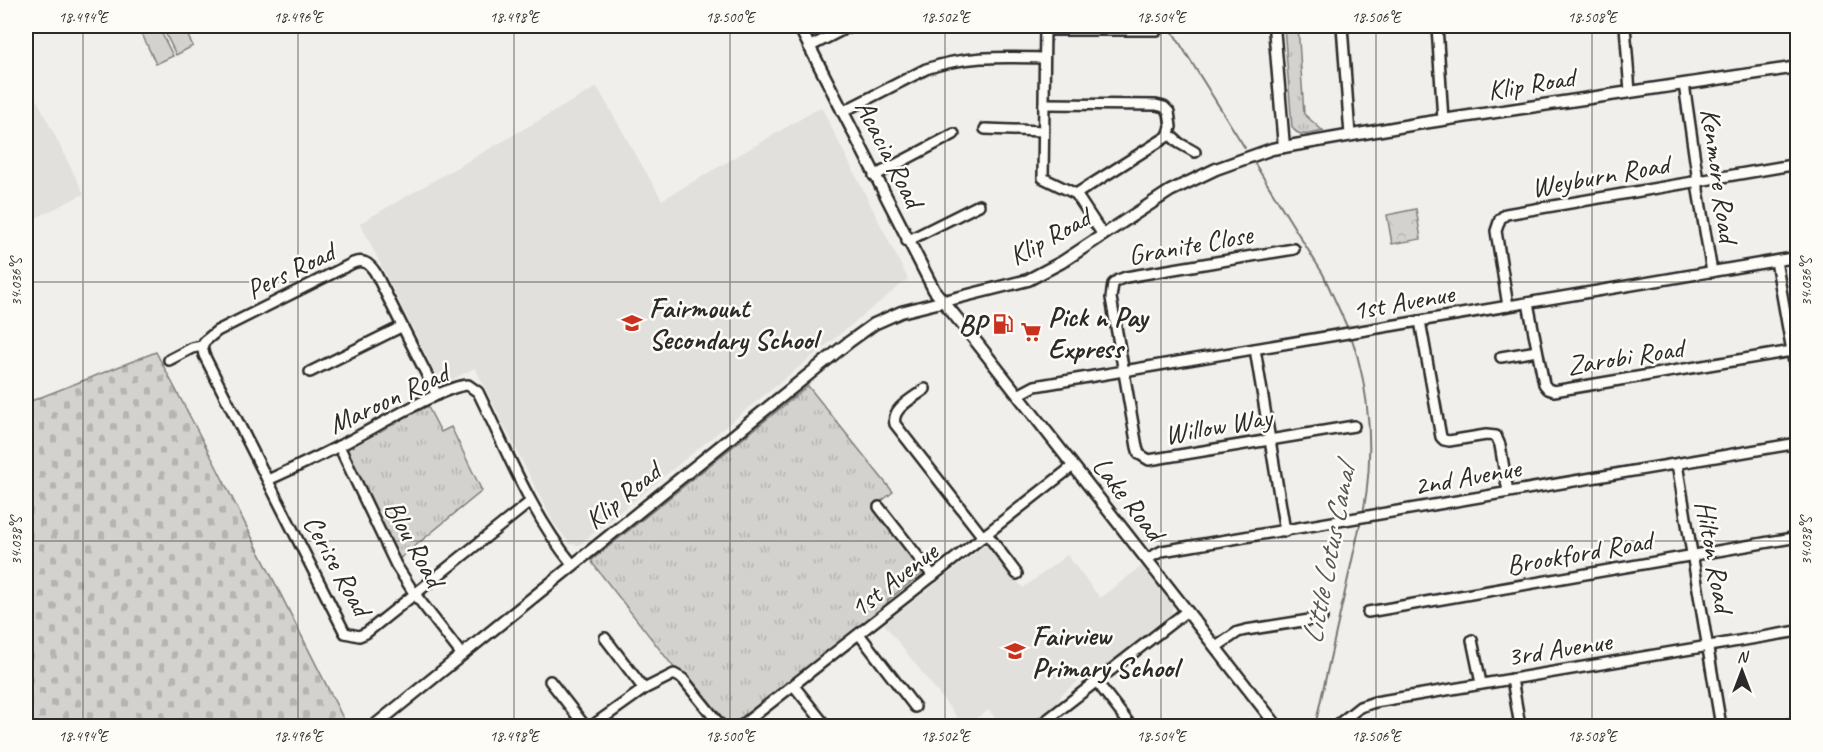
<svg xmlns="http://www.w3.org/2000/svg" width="1823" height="752" viewBox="0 0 1823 752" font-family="Caveat,sans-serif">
<defs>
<pattern id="grass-tufts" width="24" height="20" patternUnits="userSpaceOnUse" patternTransform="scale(1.5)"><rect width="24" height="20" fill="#d3d2cf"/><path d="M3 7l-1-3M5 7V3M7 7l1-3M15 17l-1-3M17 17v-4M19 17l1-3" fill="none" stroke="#b5b4b2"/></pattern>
<pattern id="cemetery-stones" width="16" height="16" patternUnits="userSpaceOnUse" patternTransform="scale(1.5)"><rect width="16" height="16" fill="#d3d2cf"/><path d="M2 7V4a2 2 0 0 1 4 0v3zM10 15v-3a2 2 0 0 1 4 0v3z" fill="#b5b4b2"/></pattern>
<pattern id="park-crowns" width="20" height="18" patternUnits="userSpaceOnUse" patternTransform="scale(1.5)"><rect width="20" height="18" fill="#d3d2cf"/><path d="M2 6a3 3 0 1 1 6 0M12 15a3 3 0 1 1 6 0" fill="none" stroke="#b5b4b2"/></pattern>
</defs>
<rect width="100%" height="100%" fill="#f0efeb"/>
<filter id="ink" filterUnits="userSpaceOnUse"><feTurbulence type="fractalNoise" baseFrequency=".0167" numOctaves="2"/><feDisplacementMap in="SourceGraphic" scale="12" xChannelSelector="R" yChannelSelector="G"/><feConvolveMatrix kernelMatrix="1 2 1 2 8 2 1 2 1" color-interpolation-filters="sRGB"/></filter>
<g filter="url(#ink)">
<!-- built -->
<g fill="#e1e0dc">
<polygon points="26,78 84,194 26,223"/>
<polygon points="597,87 662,200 821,107 908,279 579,545 570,544 553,522 475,368 441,385 360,223"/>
<polygon points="988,543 1023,588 1067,555 1100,598 1142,566 1173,604 1171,615 1092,677 1080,680 1063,693 1057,703 1027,726 1001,726 989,710 964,726 884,624"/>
</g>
<!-- grass -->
<g fill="url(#grass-tufts)" stroke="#7f7e7d" stroke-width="1.5">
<path d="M1284,26H1298L1304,114L1323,131C1311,133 1299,139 1292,127Z"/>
<polygon points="808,386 893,492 873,508 878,515 883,516 924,569 924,572 888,600 887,605 731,726 725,726 681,672 675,669 593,564 592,560"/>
<polygon points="427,405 441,432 451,427 482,491 399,559 346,452 350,444"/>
</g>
<!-- cemetery -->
<polygon fill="url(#cemetery-stones)" stroke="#7f7e7d" stroke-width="1.5" points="156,352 215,464 347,726 26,726 26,403"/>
<!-- park -->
<polygon fill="url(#park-crowns)" stroke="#7f7e7d" stroke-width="1.5" points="1416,209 1421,239 1392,244 1387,215"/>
<!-- pitch -->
<g fill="#d3d2cf" stroke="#7f7e7d" stroke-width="1.5">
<polygon points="154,26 158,26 173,56 156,64 141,32"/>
<polygon points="162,26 183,26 193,46 176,55"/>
</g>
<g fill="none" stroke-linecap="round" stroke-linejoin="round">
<!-- stream -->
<g stroke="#777775" stroke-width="2">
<polyline points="1169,26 1245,148"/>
<polyline points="1255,164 1323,274 1349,331"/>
<path d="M1351,336C1371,392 1374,457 1363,514"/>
<polyline points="1315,726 1361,520"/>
</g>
<!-- minor casing -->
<g stroke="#2b2b2b" stroke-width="14">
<g id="minor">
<polyline points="1045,26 1043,178 1076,194 1103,235"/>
<polyline points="1342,26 1350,135"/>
<polyline points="1437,26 1443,120"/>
<polyline points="1625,26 1630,92"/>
<polyline points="1045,30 1157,30"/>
<polyline points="809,47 850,26"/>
<polyline points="1684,84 1698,181 1698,190 1712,272"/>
<polyline points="1044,104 1156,105 1164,107 1169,112 1171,127 1168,136 1076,194"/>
<path d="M842,112L926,69C967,55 1002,57 1044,58"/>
<polyline points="985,129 1043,131"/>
<polyline points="1169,134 1179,143 1195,152"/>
<polyline points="874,176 954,134"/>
<polyline points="907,241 979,205"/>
<polyline points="1294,249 1126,277 1118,280 1113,284 1111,298 1137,447 1139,454 1149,460 1354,426"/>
<polyline points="1776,261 1798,385"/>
<polyline points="1528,303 1544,384 1548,389 1554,391 1798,350"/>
<polyline points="1508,306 1496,231 1500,219 1506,214 1798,164"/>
<polyline points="1420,321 1441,437 1444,440 1449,441 1486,435 1496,436 1500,445 1508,492"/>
<polyline points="202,346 204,355 345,633 359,636 366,633 530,502"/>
<polyline points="1255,349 1285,531"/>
<polyline points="1501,357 1537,351"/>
<path d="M169,360L192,348L202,346L205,341L217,331L353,263C363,259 369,263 375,272L437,395"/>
<polyline points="310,372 401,327"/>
<path d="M925,389C914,398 891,408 895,424L983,537"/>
<polyline points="1018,395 1035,386 1798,257"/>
<polyline points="339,446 396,565 414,593 462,655"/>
<polyline points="1677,464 1721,726"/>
<path d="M268,480C292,469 316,458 339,446C365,434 444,385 468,385L478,392C507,451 531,514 573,565"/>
<polyline points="879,507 933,576"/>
<polyline points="987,534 1017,574"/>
<polyline points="1147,559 1162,551 1798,443"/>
<polyline points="1368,612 1798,537"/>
<polyline points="859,634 915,707"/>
<polyline points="605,638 644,689"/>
<polyline points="1472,640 1481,683"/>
<polyline points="1216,647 1238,632 1246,630 1322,618"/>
<polyline points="1512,679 1520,726"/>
<polyline points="550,681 585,726"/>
<polyline points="1097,682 1131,726"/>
<polyline points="794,686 826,726"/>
<polyline points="592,726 644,689 674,674 683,679 721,726"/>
<polyline points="741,726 1073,466"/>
<polyline points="1039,726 1187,611"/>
<polyline points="1336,726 1360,707 1375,702 1798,631"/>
<polyline points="1779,726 1798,723"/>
</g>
</g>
<!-- tertiary casing -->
<g stroke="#2b2b2b" stroke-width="15">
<g id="tertiary">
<polyline points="799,26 934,290 978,344 1277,726"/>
<polyline points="1274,26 1284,147"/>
<polyline points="374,726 849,342 874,324 901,312 1028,280 1062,262 1170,191 1216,169 1272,149 1416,124 1798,67"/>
</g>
</g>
<!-- minor -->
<use href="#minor" stroke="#fdfcf7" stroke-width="9"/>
<!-- tertiary -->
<use href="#tertiary" stroke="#fdfcf7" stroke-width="10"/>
</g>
</g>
<!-- ticks -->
<path fill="none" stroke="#2b2b2b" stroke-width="1.5" stroke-opacity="0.45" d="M83,26V726M298,26V726M514,26V726M730,26V726M945,26V726M1161,26V726M1376,26V726M1592,26V726M26,282H1798M26,541H1798"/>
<!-- icons -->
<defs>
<g id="school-bare" transform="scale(1.62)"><path d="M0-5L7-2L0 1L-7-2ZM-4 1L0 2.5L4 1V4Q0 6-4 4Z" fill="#c8321e" stroke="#fdfcf7" stroke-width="2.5" paint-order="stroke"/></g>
<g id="fuel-bare" transform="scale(1.62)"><path d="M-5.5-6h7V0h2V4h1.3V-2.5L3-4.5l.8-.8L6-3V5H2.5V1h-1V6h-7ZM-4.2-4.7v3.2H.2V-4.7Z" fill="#c8321e" stroke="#fdfcf7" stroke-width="2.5" paint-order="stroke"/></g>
<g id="supermarket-bare" transform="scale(1.62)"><path d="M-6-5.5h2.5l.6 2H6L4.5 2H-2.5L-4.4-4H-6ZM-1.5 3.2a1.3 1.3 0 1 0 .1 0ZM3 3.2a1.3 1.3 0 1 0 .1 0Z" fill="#c8321e" stroke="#fdfcf7" stroke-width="2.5" paint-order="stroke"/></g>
</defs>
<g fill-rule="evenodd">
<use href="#school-bare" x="632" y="323"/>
<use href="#fuel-bare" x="1003" y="324"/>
<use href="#supermarket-bare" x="1031" y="332"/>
<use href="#school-bare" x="1015" y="651"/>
</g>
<g text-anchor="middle" stroke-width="5" stroke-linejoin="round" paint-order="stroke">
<!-- street labels -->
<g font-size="28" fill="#2b2b2b" stroke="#fdfcf7">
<text transform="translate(1531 83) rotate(-9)" y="10">Klip Road</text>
<text transform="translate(890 153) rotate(63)" y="10">Acacia Road</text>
<text transform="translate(1600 175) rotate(-10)" y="10">Weyburn Road</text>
<text transform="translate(1720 175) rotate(82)" y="10">Kenmore Road</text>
<text transform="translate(1049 236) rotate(-29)" y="10">Klip Road</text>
<text transform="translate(1190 244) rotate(-10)" y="10">Granite Close</text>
<text transform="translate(290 270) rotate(-26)" y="10">Pers Road</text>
<text transform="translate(1403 301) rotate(-10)" y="10">1st Avenue</text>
<text transform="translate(1625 356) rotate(-9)" y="10">Zarobi Road</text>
<text transform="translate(388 398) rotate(-25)" y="10">Maroon Road</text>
<text transform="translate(1218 425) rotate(-10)" y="10">Willow Way</text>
<text transform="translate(1467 476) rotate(-10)" y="10">2nd Avenue</text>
<text transform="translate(622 495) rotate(-39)" y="10">Klip Road</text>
<text transform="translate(1129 498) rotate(52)" y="10">Lake Road</text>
<text transform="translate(415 543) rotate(61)" y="10">Blou Road</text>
<text transform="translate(1579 552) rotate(-10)" y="10">Brookford Road</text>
<text transform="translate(1715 556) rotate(80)" y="10">Hilton Road</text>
<text transform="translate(338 565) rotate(61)" y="10">Cerise Road</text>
<text transform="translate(893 579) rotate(-38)" y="10">1st Avenue</text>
<text transform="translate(1559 648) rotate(-9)" y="10">3rd Avenue</text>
</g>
<!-- poi labels -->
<g font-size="28" font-weight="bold" fill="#2b2b2b" stroke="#fdfcf7" text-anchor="start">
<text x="649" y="317">Fairmount<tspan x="649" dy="32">Secondary School</tspan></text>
<text x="1048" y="326">Pick n Pay<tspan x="1048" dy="32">Express</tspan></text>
<text x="986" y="334" text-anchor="end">BP</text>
<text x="1032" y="645">Fairview<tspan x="1032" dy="32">Primary School</tspan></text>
</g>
<!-- water labels -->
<g font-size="30" font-style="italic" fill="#575756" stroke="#fdfcf7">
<text transform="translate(1328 555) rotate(-79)" y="10">Little Lotus Canal</text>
</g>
</g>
<!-- margin -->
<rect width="1823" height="752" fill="none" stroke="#fdfcf7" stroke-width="66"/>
<!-- north arrow -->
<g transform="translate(1742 671)" stroke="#fdfcf7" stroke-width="4.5" paint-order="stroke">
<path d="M0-4.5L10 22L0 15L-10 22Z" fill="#2b2b2b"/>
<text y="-9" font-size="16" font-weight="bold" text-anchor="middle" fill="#2b2b2b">N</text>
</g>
<rect x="33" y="33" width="1757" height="686" fill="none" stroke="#2b2b2b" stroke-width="2"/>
<g font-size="15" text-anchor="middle" fill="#2b2b2b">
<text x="83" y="22">18.494°E</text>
<text x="298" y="22">18.496°E</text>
<text x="514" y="22">18.498°E</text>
<text x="730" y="22">18.500°E</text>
<text x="945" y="22">18.502°E</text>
<text x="1161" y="22">18.504°E</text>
<text x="1376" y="22">18.506°E</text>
<text x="1592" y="22">18.508°E</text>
<text transform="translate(16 282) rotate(-90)" y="5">34.036°S</text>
<text transform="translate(1806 282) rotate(-90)" y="5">34.036°S</text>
<text transform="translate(16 541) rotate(-90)" y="5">34.038°S</text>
<text transform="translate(1806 541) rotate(-90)" y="5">34.038°S</text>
<text x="83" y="741">18.494°E</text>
<text x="298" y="741">18.496°E</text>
<text x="514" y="741">18.498°E</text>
<text x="730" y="741">18.500°E</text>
<text x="945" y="741">18.502°E</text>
<text x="1161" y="741">18.504°E</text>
<text x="1376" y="741">18.506°E</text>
<text x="1592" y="741">18.508°E</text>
</g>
</svg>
